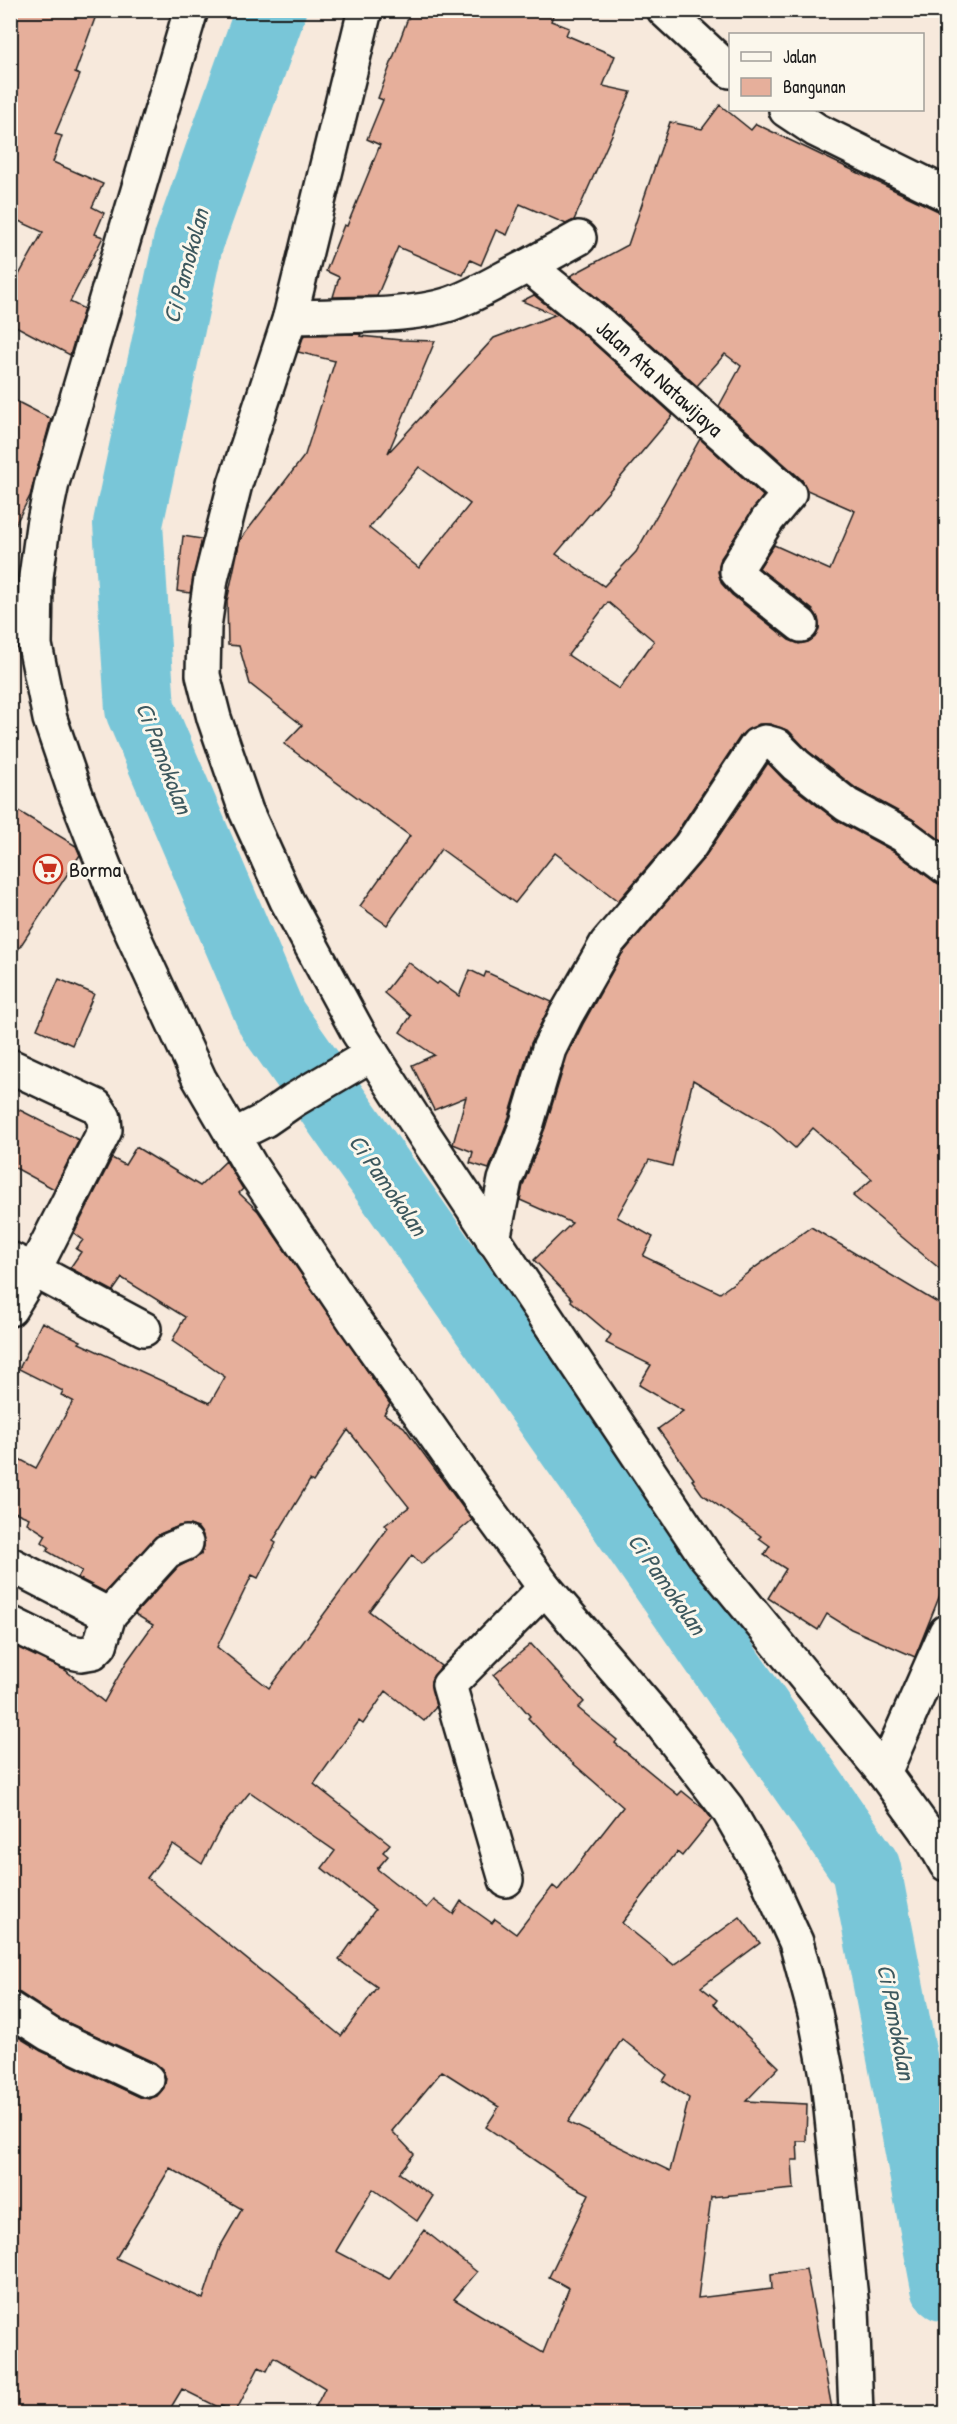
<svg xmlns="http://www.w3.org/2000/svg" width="957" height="2424" viewBox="0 0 957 2424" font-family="'Patrick Hand',sans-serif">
<rect width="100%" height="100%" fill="#f7e9dc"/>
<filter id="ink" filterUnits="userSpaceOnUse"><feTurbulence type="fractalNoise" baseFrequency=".0167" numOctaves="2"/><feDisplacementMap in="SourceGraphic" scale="12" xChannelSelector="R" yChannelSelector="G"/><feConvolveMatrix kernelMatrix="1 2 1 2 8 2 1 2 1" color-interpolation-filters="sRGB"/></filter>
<g filter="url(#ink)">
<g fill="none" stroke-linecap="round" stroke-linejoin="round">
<!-- river -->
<polyline stroke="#79c6d8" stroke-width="70" points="271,10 188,243 128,524 140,709 272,1019 610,1499 866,1869 946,2287"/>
</g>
<!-- building -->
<g fill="#e6af9b" stroke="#1c1c1c" stroke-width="1.5" fill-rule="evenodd">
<polygon points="10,10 98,10 75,73 80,75 55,134 62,136 53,162 103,184 92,207 104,213 95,234 103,237 70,302 84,309 70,355 10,323 10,291 43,232 10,217"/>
<polygon points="411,10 555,10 551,21 569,28 566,35 615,56 603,86 631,92 574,220 566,224 520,204 507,235 496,230 481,265 470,260 463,275 398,247 377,296 333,297 339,277 326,271 344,225 347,226 380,145 367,139 383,100 378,98"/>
<path d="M720,105L751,130L756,124L938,211L946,213V844L912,819L857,789L808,751L789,731L770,724H759L741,735L675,835L618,901L555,853L515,903L441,849L387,925L360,906L410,836L284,744L302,725L250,684L239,646L228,645L227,601L240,540L305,455L335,361L298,352L304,335L361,334L360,336L401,340L435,341L388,453L494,338L555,315L522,301L534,295L589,339L673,415L556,554L604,586L636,552L700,439L763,496L721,558L718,572L722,584L732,595L789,640L799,644L808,642L815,637L819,628L818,618L813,610L759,568L774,545L830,570L855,511L807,490L802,480L719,406L741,366L725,354L697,386L613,311L570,276L628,245L670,122L702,129ZM419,467L470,504L419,568L369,528ZM608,602L654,641L619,689L568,655Z"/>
<polygon points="10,398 51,419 30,496 10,535"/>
<polygon points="183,536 202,539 190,593 177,591"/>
<polygon points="768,763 784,780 836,820 893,851 935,882 946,885 946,1274 853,1196 872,1179 813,1128 795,1148 770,1126 693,1080 672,1166 649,1160 617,1217 653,1237 643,1256 720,1293 811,1227 946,1308 946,1580 915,1657 851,1629 827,1614 818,1630 768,1598 786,1569 764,1555 770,1546 759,1538 761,1536 702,1494 692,1480 694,1479 658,1429 683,1411 639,1385 651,1365 606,1343 611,1335 571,1301 572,1299 534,1260 572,1223 520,1200 523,1185 545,1128 567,1056 583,1024 622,954 704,858"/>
<polygon points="10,806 76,846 80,855 10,962"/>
<polygon points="408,962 437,984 439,982 459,996 470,970 484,977 486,972 552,1002 531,1043 509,1117 489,1169 470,1163 473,1152 453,1144 466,1097 434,1110 412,1065 434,1055 400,1032 411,1016 384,993"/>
<polygon points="59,979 94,994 72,1045 37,1029"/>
<polygon points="10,1105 79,1140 54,1189 10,1165"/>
<path d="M136,1147L200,1186L226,1161L243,1189L239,1193L258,1211L390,1404L384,1414L404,1427L472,1520L421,1564L412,1555L369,1611L441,1666L431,1681L436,1707L424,1721L386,1691L363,1724L359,1721L314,1784L390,1844L383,1852L388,1856L377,1869L427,1908L434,1900L453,1914L461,1901L492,1923L495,1919L516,1934L553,1886L558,1890L623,1807L560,1752L528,1718L530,1716L494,1675L531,1644L584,1702L578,1708L617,1740L615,1743L678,1795L682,1791L704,1809L712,1819L682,1856L677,1852L622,1923L674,1965L740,1917L760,1943L701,1987L717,2000L714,2004L779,2067L746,2101L807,2104L806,2141H797L798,2160H792L794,2189L711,2197L698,2298L772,2289L771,2274L806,2269L833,2414H312L325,2388L274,2357L267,2371L259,2367L235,2413L221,2406L220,2408L182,2389L167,2414H10V2032L41,2051L140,2097L149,2099L157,2096L164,2088L166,2079L163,2070L155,2063L58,2018L20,1993L10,1990V1644L65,1670L104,1702L127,1661L153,1625L135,1614L178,1567L201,1555L204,1546L203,1535L198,1528L189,1525L179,1526L160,1534L105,1592L78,1578L82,1571L47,1551L49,1547L42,1542L46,1535L27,1523L29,1518L10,1510V1454L36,1468L73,1401L61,1395L63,1391L19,1369L42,1322L81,1341L79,1343L210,1403L225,1377L172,1341L185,1317L122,1278L113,1291L70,1268L81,1252L76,1249L83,1240L74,1233L112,1158L125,1165ZM348,1430L409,1507L385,1525L388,1528L269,1688L217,1647L252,1575L258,1578L276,1543L273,1541L310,1480L313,1482ZM250,1792L335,1851L322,1868L375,1910L339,1960L377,1987L341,2036L147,1878L173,1844L202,1864L220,1829ZM622,2039L667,2075L663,2081L689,2098L670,2171L568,2122ZM442,2071L499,2107L486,2127L571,2185L589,2194L549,2277L569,2288L543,2353L454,2299L477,2272L424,2230L389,2279L336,2251L373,2189L417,2221L433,2196L399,2173L414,2154L392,2131ZM170,2168L242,2209L220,2247L203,2299L116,2258Z"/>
</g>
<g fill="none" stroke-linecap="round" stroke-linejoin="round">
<!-- street casing -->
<g stroke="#1c1c1c" stroke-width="38">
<g id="street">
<polyline points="191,10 52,483 43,526 36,577 35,645 50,719 76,795 121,909 199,1078 251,1167 356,1323 482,1502 545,1588 656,1717 727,1808 765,1874 796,1942 815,2013 828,2080 852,2308 856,2414"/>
<polyline points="664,10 730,71"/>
<polyline points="786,110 816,130 946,194"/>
<polyline points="528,266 579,238"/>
<path d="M290,317C336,315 407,318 450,304C477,295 502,278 528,266L601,325L789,494L768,519L737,568V572L744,580L801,625"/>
<polyline points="10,1066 96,1106 104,1118 105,1130 34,1270 10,1309"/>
<polyline points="233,1136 265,1120 294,1100 372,1054"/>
<polyline points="493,1240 505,1180 527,1123 549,1049 566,1015 607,943 690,846 757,745 765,742 776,745 796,765 847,805 903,835 946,867"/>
<polyline points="10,1259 34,1270 144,1329"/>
<polyline points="10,1564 109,1615"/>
<polyline points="10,1623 67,1651 81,1654 93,1652 100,1645 109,1615 167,1551 186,1543"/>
<polyline points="884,1773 946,1632"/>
<polyline points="506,1880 449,1685 545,1588"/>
<polyline points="10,2009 49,2034 147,2080"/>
</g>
</g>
<!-- secondary casing -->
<g stroke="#1c1c1c" stroke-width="38">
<polyline id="secondary" points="365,10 290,317 235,484 211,579 204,627 203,675 214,718 246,811 287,901 358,1032 425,1136 704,1554 884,1773 932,1839 946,1864"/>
</g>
<!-- street -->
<use href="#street" stroke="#fbf7ec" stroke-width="33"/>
<!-- secondary -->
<use href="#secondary" stroke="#fbf7ec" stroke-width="33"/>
</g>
</g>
<!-- icons -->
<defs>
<g id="supermarket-ring" transform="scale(1.5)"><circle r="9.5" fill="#fbf7ec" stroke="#c8321e" stroke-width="1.5"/><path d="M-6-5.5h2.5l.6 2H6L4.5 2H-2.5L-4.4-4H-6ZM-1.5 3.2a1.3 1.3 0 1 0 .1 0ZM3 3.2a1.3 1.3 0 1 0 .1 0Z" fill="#c8321e"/></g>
</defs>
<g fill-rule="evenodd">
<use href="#supermarket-ring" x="48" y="869"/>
</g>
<g text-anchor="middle" stroke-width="6" stroke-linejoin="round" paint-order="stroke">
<!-- street labels -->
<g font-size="22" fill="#1c1c1c" stroke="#fbf7ec">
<text transform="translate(660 378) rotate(42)" y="8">Jalan Ata Natawijaya</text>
</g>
<!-- poi labels -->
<g font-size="22" fill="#1c1c1c" stroke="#fbf7ec" text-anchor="start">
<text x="69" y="877">Borma</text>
</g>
<!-- water labels -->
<g font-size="24" font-style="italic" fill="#3d585e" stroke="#fbf7ec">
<text transform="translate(186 266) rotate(-75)" y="8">Ci Pamokolan</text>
<text transform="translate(164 758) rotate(69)" y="8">Ci Pamokolan</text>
<text transform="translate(388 1185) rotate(55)" y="8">Ci Pamokolan</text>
<text transform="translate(667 1584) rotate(55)" y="8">Ci Pamokolan</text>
<text transform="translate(896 2022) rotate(79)" y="8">Ci Pamokolan</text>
</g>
</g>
<!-- margin -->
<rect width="957" height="2424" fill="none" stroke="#fbf7ec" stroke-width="36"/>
<rect x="18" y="18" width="921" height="2388" fill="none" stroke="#1c1c1c" stroke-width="2" filter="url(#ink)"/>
<!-- legend -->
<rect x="729" y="33" width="195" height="78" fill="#fbf7ec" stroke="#a29f99" stroke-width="1.5"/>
<rect x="741" y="52" width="30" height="9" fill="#fbf7ec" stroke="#a29f99" stroke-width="1.5"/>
<text x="783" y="63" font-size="18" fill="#1c1c1c">Jalan</text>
<rect x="741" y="78" width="30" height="18" fill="#e6af9b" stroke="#a29f99" stroke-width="1.5"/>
<text x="783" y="93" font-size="18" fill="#1c1c1c">Bangunan</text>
</svg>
